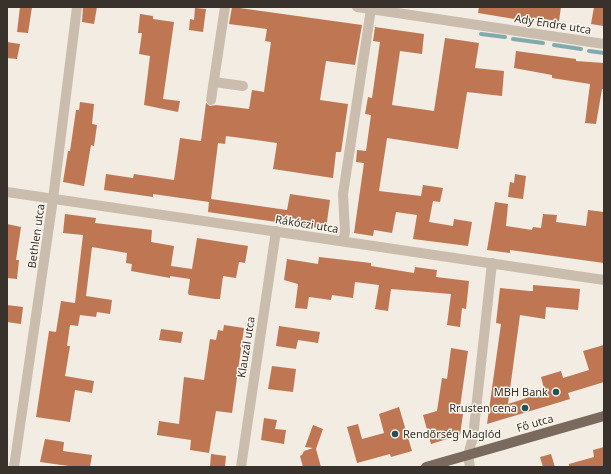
<svg xmlns="http://www.w3.org/2000/svg" width="611" height="474" viewBox="0 0 611 474" font-family="'Noto Sans',sans-serif">
<rect width="100%" height="100%" fill="#f2ece2"/>
<g fill="none" stroke-linecap="round" stroke-linejoin="round">
<!-- stream -->
<g stroke="#82a9ae" stroke-width="4">
<polyline points="481,34 505,37"/>
<polyline points="513,39 543,43"/>
<polyline points="554,45 581,49"/>
<polyline points="589,51 604,53"/>
</g>
</g>
<!-- building -->
<g fill="#bf7653">
<polygon points="20,7 32,7 28,33 17,32"/>
<polygon points="83,7 97,7 94,24 82,22"/>
<polygon points="232,7 362,25 355,65 326,61 320,100 348,104 341,152 336,152 333,178 273,169 277,143 226,136 225,144 218,143 211,199 287,210 290,194 330,200 326,229 208,212 209,202 153,194 153,197 104,190 106,174 133,178 134,174 174,180 180,138 201,141 206,103 210,106 216,105 249,109 252,90 264,92 271,42 265,41 267,29 229,24"/>
<polygon points="479,7 561,7 559,21 533,18 533,22 478,13"/>
<polygon points="594,7 604,7 604,26 591,24"/>
<polygon points="195,8 206,9 203,32 189,30 190,19 194,20"/>
<polygon points="140,14 153,16 153,19 174,22 163,99 180,101 178,112 144,105 150,56 139,54 142,33 138,33"/>
<polygon points="375,27 424,34 422,54 400,51 392,105 434,111 445,38 479,43 475,68 504,71 502,96 467,92 458,149 387,138 379,191 421,196 423,185 443,188 440,202 433,201 429,222 453,226 454,219 472,222 468,246 413,239 417,215 396,212 392,233 374,230 373,236 354,233 364,163 356,162 357,150 366,151 371,115 365,114 368,97 372,98 380,42 373,41"/>
<polygon points="7,42 20,44 17,59 7,58"/>
<polygon points="516,51 576,59 576,61 604,63 604,89 602,89 596,124 585,123 590,84 552,78 552,75 514,68"/>
<polygon points="80,102 94,104 92,124 97,125 94,146 91,145 84,186 63,182 68,151 70,151 76,110 79,110"/>
<polygon points="515,174 526,176 523,199 508,197 510,182 514,183"/>
<polygon points="495,202 508,204 506,226 532,230 533,227 541,228 543,214 557,215 556,222 586,226 588,210 604,212 604,263 510,250 510,253 487,250"/>
<polygon points="65,214 96,218 95,223 152,230 151,242 174,246 171,266 192,269 197,238 248,246 245,263 239,262 236,278 223,276 220,299 215,299 189,295 188,293 190,279 170,276 170,278 131,271 132,264 126,263 127,253 92,247 86,296 112,300 110,314 97,312 96,317 80,315 78,326 70,325 67,346 70,346 65,376 94,381 92,393 75,390 70,422 36,417 49,331 56,332 61,301 75,303 83,235 63,233"/>
<polygon points="7,224 21,227 16,260 19,260 17,279 7,278"/>
<polygon points="319,257 371,263 371,266 414,273 415,267 437,270 436,277 469,281 466,309 462,308 460,327 447,325 451,294 391,289 388,311 375,309 379,285 355,282 353,298 332,295 331,300 309,297 307,309 295,308 298,284 284,280 287,259 318,264"/>
<polygon points="533,285 580,289 578,310 546,307 545,319 520,315 508,404 545,392 541,377 561,371 563,378 589,370 583,351 604,345 604,382 568,393 570,399 487,424 501,324 496,323 500,288 529,291 533,291"/>
<polygon points="7,305 23,307 21,324 7,322"/>
<polygon points="224,325 244,328 232,413 216,411 209,453 190,450 191,440 157,435 159,421 179,424 184,377 204,380 210,339 216,340 218,330 223,331"/>
<polygon points="279,326 320,332 318,343 298,340 296,349 276,346"/>
<polygon points="161,329 183,332 181,343 159,340"/>
<polygon points="451,348 468,351 459,414 463,414 460,435 431,444 423,415 437,411 442,378 447,379"/>
<polygon points="272,366 296,369 293,392 268,389"/>
<polygon points="399,407 412,451 391,457 390,454 357,463 347,427 358,424 362,439 384,433 379,414"/>
<polygon points="264,418 277,420 275,429 286,430 284,444 261,440"/>
<polygon points="313,425 323,429 316,449 321,467 303,467 300,456 302,455 304,451 313,448 305,447"/>
<polygon points="45,439 64,442 63,451 92,455 90,467 76,467 40,462"/>
<polygon points="604,447 604,467 569,467 569,464 594,457 593,450"/>
<polygon points="211,454 226,456 225,467 210,467"/>
<polygon points="551,454 555,467 543,467 540,457"/>
</g>
<g fill="none" stroke-linecap="round" stroke-linejoin="round">
<!-- minor -->
<g stroke="#cabdae" stroke-width="10">
<polyline points="357,7 604,44"/>
<polyline points="214,82 243,86"/>
<polyline points="211,100 225,7"/>
<polyline points="7,192 604,280"/>
<polyline points="343,241 345,232 343,194 371,9"/>
<polyline points="14,467 53,199 77,7"/>
<polyline points="241,467 276,231"/>
<polyline points="470,467 468,455 473,437 492,263"/>
</g>
<!-- major -->
<polyline stroke="#7a6a5e" stroke-width="10" points="426,467 604,416"/>
</g>
<!-- markers -->
<g fill="#235159" stroke="#faf6ee" stroke-width="1.5">
<circle cx="556" cy="392" r="4"/>
<circle cx="525" cy="408" r="4"/>
<circle cx="395" cy="434" r="4"/>
</g>
<g text-anchor="middle" stroke-width="3" stroke-linejoin="round" paint-order="stroke">
<!-- street labels -->
<g font-size="11" fill="#39312c" stroke="#faf6ee">
<text transform="translate(553 24) rotate(9)" y="4">Ady Endre utca</text>
<text transform="translate(307 224) rotate(9)" y="4">Rákóczi utca</text>
<text transform="translate(36 236) rotate(-82)" y="4">Bethlen utca</text>
<text transform="translate(246 347) rotate(-81)" y="4">Klauzál utca</text>
<text transform="translate(535 423) rotate(-16)" y="4">Fő utca</text>
</g>
<!-- poi labels -->
<g font-size="11" fill="#39312c" stroke="#faf6ee" text-anchor="end">
<text x="548" y="396">MBH Bank</text>
<text x="517" y="412">Rrusten cena</text>
<text x="403" y="438" text-anchor="start">Rendőrség Maglód</text>
</g>
</g>
<!-- border -->
<rect width="611" height="474" fill="none" stroke="#39312c" stroke-width="16"/>
</svg>
